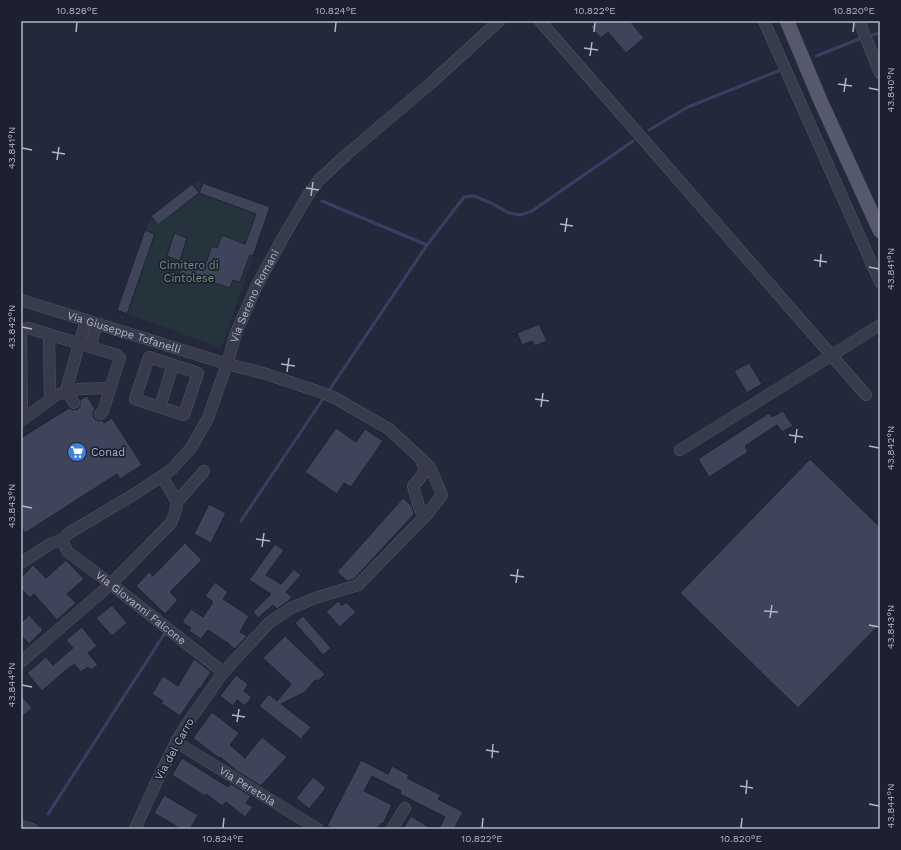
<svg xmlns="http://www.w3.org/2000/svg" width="901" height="850" viewBox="0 0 901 850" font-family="'Work Sans',sans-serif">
<rect width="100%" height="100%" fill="#23283b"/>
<!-- green -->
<polygon fill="#25343c" points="197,181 270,207 221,348 117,310 151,216"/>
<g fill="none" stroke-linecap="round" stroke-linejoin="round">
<!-- stream -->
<g stroke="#374062" stroke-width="3">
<polyline points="872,35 880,33"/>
<polyline points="816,56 859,39"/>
<polyline points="649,130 688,107 778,71"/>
<polyline points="322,201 427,245 464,197 474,196 491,203 509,213 520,215 532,211 633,141"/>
<polyline points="328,392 427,245"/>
<polyline points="241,521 325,396"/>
<polyline points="48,814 165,633"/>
</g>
</g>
<!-- building -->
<g fill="#3f445b" stroke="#1e2232">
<polygon points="597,21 630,21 644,38 626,53 608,32 601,38 591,27"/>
<polygon points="203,183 270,207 253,256 250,255 240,282 233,280 230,288 206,280 198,278 197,279 179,273 183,261 204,268 212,246 217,248 222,235 245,244 256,214 199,193"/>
<polygon points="192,184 199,193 158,225 151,216"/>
<polygon points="145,230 155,234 127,314 117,310"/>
<polygon points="174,233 187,238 180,261 167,256"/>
<polygon points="539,324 547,341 535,346 532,341 522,345 517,333"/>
<polygon points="749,363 762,384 747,393 734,371"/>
<polygon points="87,396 95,409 93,413 93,416 95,419 99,421 103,420 104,423 112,418 142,465 120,479 117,474 25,533 21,526 21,438 69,408 73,410 78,409 80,406 80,400"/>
<polygon points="783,411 793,426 782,432 777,425 745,446 748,452 709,477 698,459 769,413 772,417"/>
<polygon points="336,428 356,442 365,429 383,441 351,487 344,483 337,494 305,472"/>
<polygon points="810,459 880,527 880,624 798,708 680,593"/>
<polygon points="403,498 412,506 414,514 354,579 347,581 337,572"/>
<polygon points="209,504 226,513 211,543 194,534"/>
<polygon points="185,543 202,560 170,592 178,600 165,614 136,586 149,572 153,576"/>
<polygon points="275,544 284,550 266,575 281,584 294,569 301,575 286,592 292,597 287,602 277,609 273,605 258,618 253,612 271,594 249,580"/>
<polygon points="66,560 84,579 67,594 76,603 57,620 34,594 30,598 21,589 21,578 33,565 46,578"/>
<polygon points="215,582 228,592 223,599 249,616 240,632 247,636 235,649 229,645 229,644 208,630 201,639 189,631 191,628 182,622 191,609 203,617 213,602 205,596"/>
<polygon points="338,601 342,606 346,602 356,612 340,627 326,612"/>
<polygon points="112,605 127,623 112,636 96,618"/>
<polygon points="29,615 43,630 29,644 21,635 21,623"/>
<polygon points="303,616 331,648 323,655 295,623"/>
<polygon points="82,627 97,646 88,653 98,665 91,670 88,667 81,672 74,664 72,667 71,666 42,691 27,673 46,657 53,665 73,648 66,640"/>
<polygon points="285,636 325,674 318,681 315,680 305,692 281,704 311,727 301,739 259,706 269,694 277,701 291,684 263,658"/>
<polygon points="194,659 211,672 200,689 199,688 180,716 161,703 163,701 152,694 163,676 178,686"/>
<polygon points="236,675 248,684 244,691 252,697 245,706 237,700 233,706 220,696"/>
<polygon points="21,695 32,708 21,718"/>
<polygon points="212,712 239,733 230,745 245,758 262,737 287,757 261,786 238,772 220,757 219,758 193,738"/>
<polygon points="182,758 228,787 231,784 251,796 246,803 253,807 245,817 226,802 222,806 206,794 205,796 172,775"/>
<polygon points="361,760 388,774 392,766 409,775 407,778 441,795 438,799 463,812 454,829 439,829 445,817 400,794 401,791 372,776 364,791 392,805 383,824 381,823 378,829 333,829 327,826"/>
<polygon points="313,777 326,788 309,809 296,798"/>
<polygon points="164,795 198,815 190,829 181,829 154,813"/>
<polygon points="411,816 432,829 403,829"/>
</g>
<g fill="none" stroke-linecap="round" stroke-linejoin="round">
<!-- minor casing -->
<g stroke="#525666" stroke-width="12">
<g id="minor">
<polyline points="540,21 866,395"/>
<polyline points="764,21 880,282"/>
<polyline points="859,21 880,73"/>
<path id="s1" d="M21,300L227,364L263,373L323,393L335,398L389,429L430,467L442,495L428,513L358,585L315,598L291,608L270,622L251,642L222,674L187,724L176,742L154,787L135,829"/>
<polyline points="49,334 50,399"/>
<polyline points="90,347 97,324"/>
<polygon points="149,357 198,373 184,415 135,399"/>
<polyline points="74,403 68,392 67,387 86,320"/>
<polyline points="160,407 173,365"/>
<polyline points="22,420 21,333 24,329 28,328 117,355 120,358 103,411 100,414"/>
<polyline points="21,421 56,395 79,389 110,388"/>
<polyline points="680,450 880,325"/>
<polyline points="421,460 425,470 420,478 413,486 420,510 428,513"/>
<polyline points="177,502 204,471"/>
<path id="s2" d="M63,539C63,545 65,548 68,552L111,584L219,669L222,674"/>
<path id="s3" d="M21,563L50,544L63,539L69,533L133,495L162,476L172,469L191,448L208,418L227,364L236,333L257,285L285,234L308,195L319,180L346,155L431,83L499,21"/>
<polyline points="21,662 111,584 171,523 175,513 177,502 162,476"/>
<path id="s4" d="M176,742L318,829"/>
<polyline points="21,826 32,829"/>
<polyline points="392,829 405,808"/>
</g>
</g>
<!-- major casing -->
<g stroke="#404454" stroke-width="15">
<polyline id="major" points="787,21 821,102 880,231"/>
</g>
<!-- minor -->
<use href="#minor" stroke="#373b4b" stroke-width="11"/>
<!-- major -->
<use href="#major" stroke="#55596b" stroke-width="14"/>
</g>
<!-- ticks -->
<path fill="none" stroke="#b2b6c7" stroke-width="1.5" d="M76,32L77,22M335,32L336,22M594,32L595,22M853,32L854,22M584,48L598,50M590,56L592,42M838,84L852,86M869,88L879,90M844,92L846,78M22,148L32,150M52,152L65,154M57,160L59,147M306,188L319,190M311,196L313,182M560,224L573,226M565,232L567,218M814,260L827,262M820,267L821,254M869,267L879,269M22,327L32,329M281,364L295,366M287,372L289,358M535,399L549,401M541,407L543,393M789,435L803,437M795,443L797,429M869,446L879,448M22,506L32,508M256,539L270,541M262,547L264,533M510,575L524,577M516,583L518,569M764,611L778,612M770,618L772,605M869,625L879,627M22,685L32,687M232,715L245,717M237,722L239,709M486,750L499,752M492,758L493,744M740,786L753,788M746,794L747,780M869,804L879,806M223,828L224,818M482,828L483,818M741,828L742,818"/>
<!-- icons -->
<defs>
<g id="supermarket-disc" transform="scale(1)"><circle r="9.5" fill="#3f7fe0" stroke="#1c2030"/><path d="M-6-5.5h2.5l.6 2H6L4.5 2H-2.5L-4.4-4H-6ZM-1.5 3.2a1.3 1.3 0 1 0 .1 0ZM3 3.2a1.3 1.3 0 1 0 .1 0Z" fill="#fff"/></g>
</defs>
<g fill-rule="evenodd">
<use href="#supermarket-disc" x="77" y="452"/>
</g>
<g text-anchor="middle" stroke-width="3.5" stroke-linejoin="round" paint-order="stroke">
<!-- park labels -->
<g font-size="11" fill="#6a977f" stroke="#1c2030">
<text x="189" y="269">Cimitero di<tspan x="189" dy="13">Cintolese</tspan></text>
</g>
<!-- street labels -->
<g font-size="11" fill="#b2b6c7" stroke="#1c2030">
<text dy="4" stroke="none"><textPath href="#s3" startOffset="372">Via Sereno Romani</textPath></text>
<text dy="4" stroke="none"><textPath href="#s1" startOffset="108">Via Giuseppe Tofanelli</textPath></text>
<text dy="4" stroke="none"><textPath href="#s2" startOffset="106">Via Giovanni Falcone</textPath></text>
<text transform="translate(174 749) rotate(-61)" y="4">Via del Carro</text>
<text dy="4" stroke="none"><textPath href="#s4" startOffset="84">Via Peretola</textPath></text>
</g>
<!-- poi labels -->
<g font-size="11" fill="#b2b6c7" stroke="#1c2030" text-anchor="start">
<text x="91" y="456">Conad</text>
</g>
</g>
<!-- border -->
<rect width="901" height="850" fill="none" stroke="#1c2030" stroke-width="44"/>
<rect x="22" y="22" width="857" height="806" fill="none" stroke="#b2b6c7" stroke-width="1.5"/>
<g font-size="10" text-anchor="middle" fill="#b2b6c7">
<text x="77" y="14">10.826°E</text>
<text x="336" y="14">10.824°E</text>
<text x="595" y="14">10.822°E</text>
<text x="854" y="14">10.820°E</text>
<text transform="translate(890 90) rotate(-90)" y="4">43.840°N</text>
<text transform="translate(11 148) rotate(-90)" y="4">43.841°N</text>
<text transform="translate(890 269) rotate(-90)" y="4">43.841°N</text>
<text transform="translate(11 327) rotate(-90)" y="4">43.842°N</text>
<text transform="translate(890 448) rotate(-90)" y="4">43.842°N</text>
<text transform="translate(11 506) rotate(-90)" y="4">43.843°N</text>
<text transform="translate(890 627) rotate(-90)" y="4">43.843°N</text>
<text transform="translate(11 685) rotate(-90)" y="4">43.844°N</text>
<text transform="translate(890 806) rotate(-90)" y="4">43.844°N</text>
<text x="223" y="842">10.824°E</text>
<text x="482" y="842">10.822°E</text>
<text x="741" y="842">10.820°E</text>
</g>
</svg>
